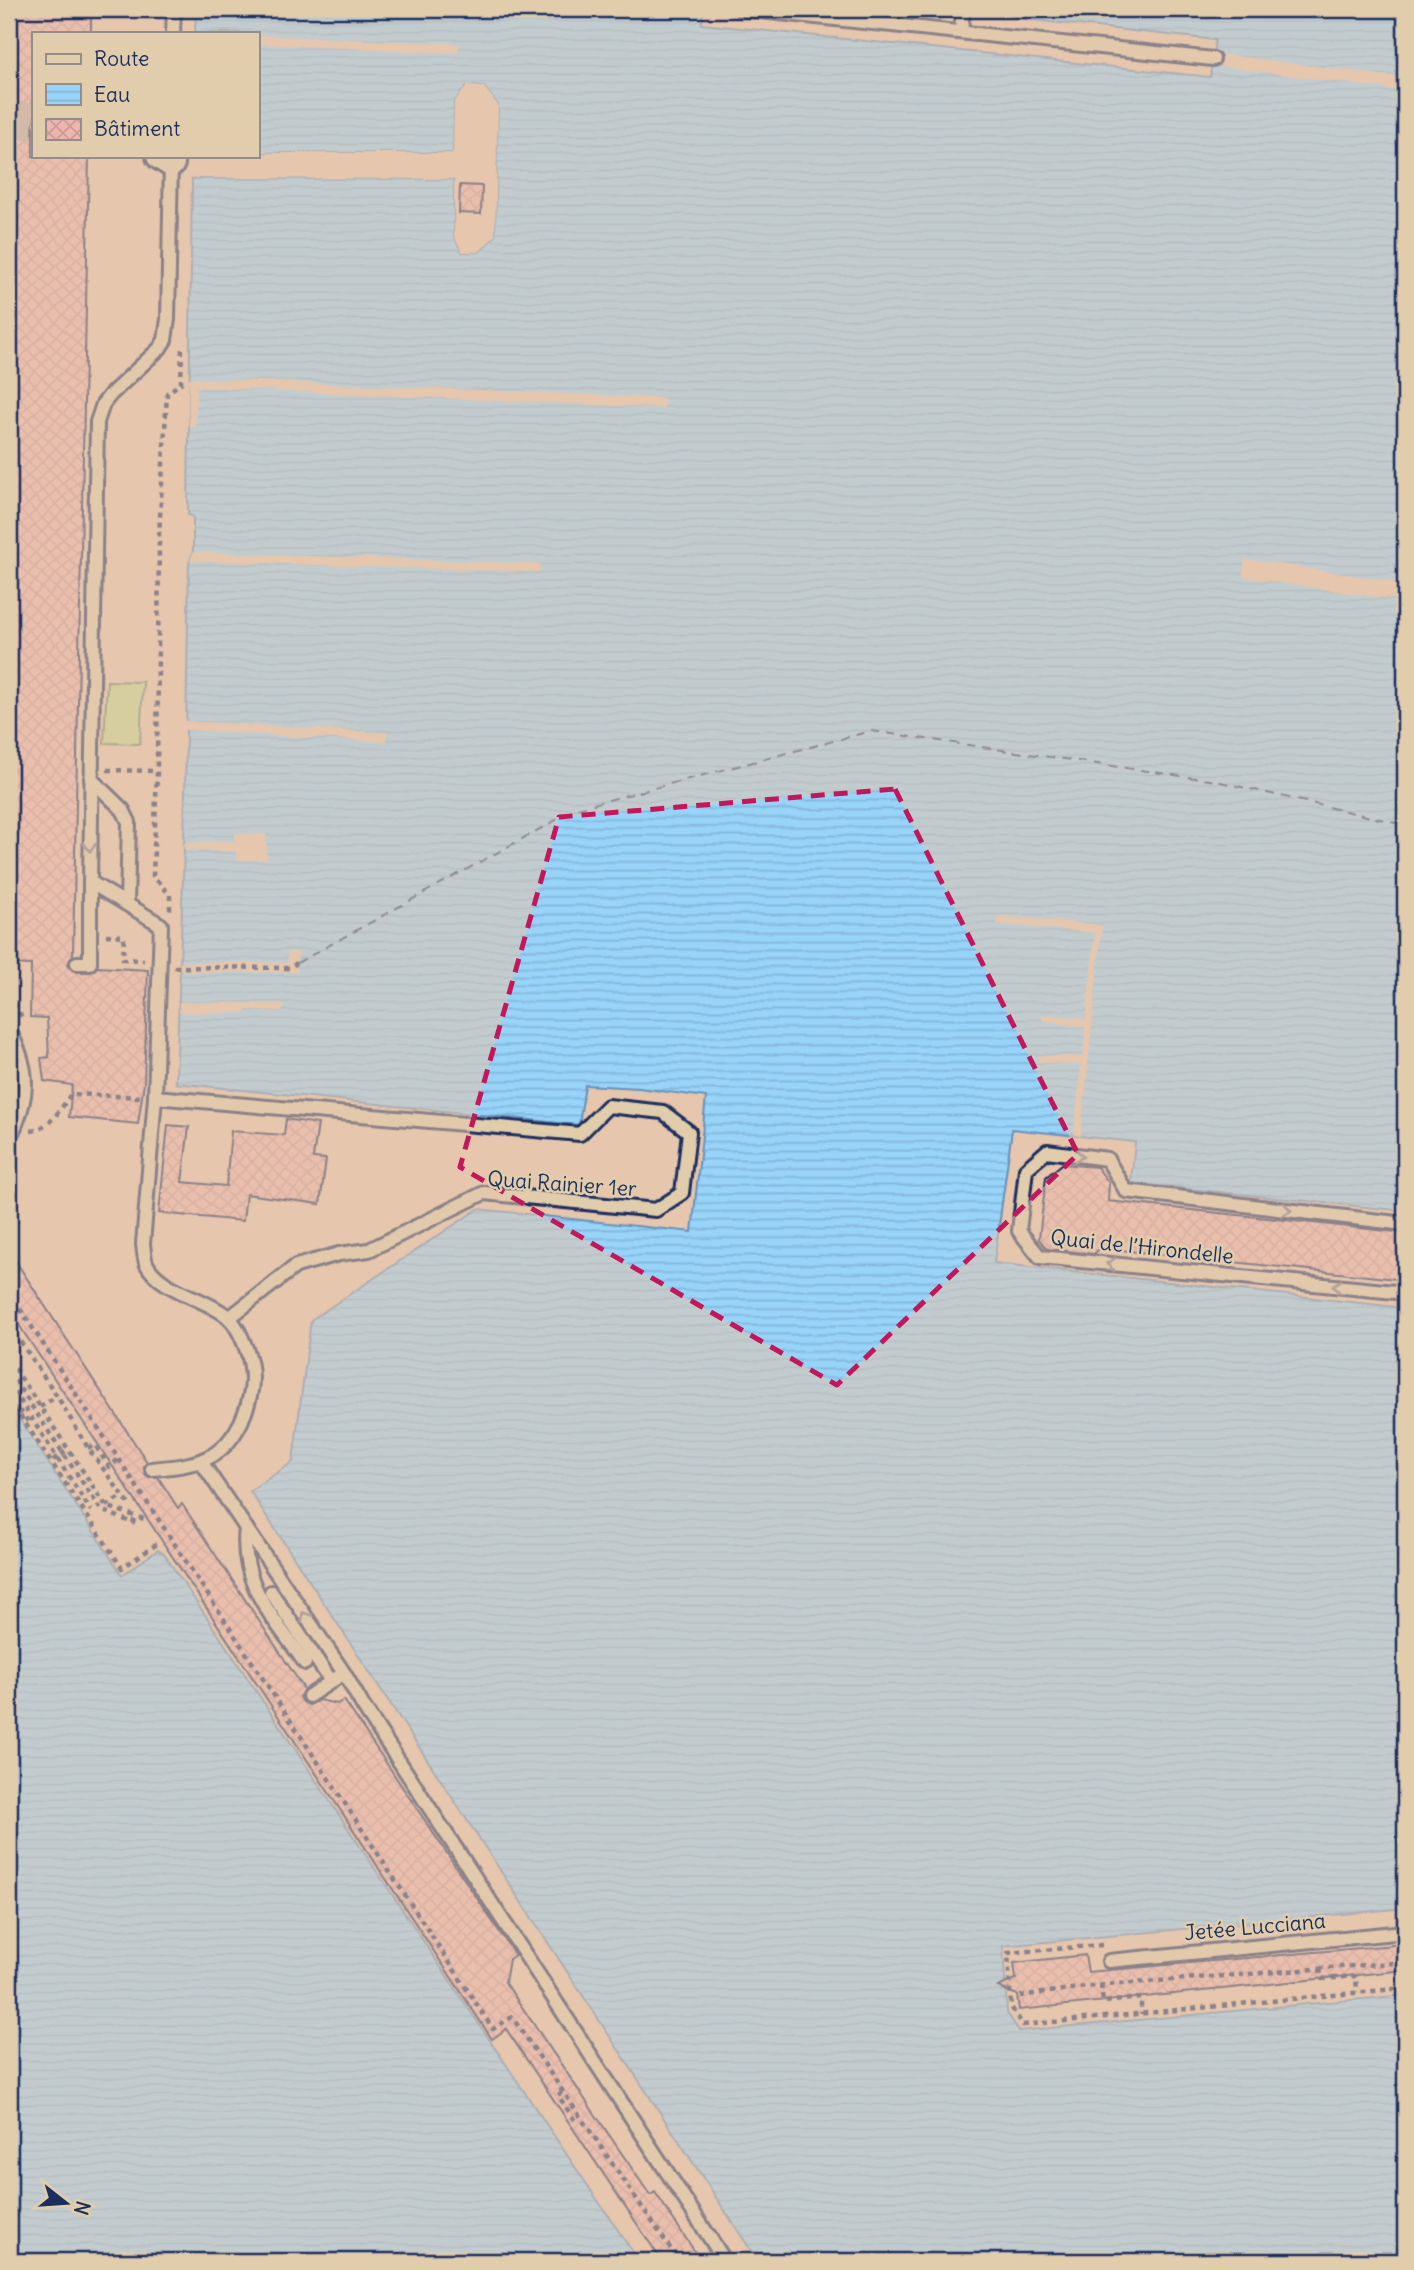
<svg xmlns="http://www.w3.org/2000/svg" width="1414" height="2270" viewBox="0 0 1414 2270" font-family="Delius,sans-serif">
<defs>
<pattern id="water-rules" width="6" height="5" patternUnits="userSpaceOnUse" patternTransform="scale(1.75)"><rect width="6" height="5" fill="#98d3f9"/><path d="M0 2.5h6" fill="none" stroke="#82b5d8"/></pattern>
<pattern id="building-cross-hatch" width="8" height="8" patternUnits="userSpaceOnUse" patternTransform="scale(1.75)"><rect width="8" height="8" fill="#eeb4ae"/><path d="M0 0l8 8M0 8l8-8" fill="none" stroke="#cc9b98"/></pattern>
</defs>
<rect width="100%" height="100%" fill="#e6c6ad"/>
<filter id="ink" filterUnits="userSpaceOnUse"><feTurbulence type="fractalNoise" baseFrequency=".0143" numOctaves="2"/><feDisplacementMap in="SourceGraphic" scale="14" xChannelSelector="R" yChannelSelector="G"/><feConvolveMatrix kernelMatrix="1 2 1 2 8 2 1 2 1" color-interpolation-filters="sRGB"/></filter>
<g filter="url(#ink)">
<!-- grass -->
<polygon fill="#c3d88d" stroke="#6f8476" stroke-width="2" points="107,681 143,682 140,744 104,743"/>
<!-- water -->
<g fill="url(#water-rules)" stroke="#6691bb" stroke-width="2">
<polygon points="196,9 703,9 702,24 1210,77 1215,40 1015,18 1015,10 1005,9 1405,9 1405,1211 1131,1183 1135,1142 1012,1129 994,1263 1405,1308 1405,1908 1003,1946 1007,2013 1019,2031 1405,1995 1405,2261 758,2261 250,1491 293,1462 311,1320 478,1209 692,1232 706,1097 639,1088 585,1085 579,1125 176,1083 184,849 189,563 193,552 193,516 188,515 192,178 454,179 454,236 462,252 479,252 495,236 498,105 484,87 467,86 454,102 453,153 257,153 257,33 195,33"/>
<path d="M9,1403L122,1575L158,1550L164,1554C323,1789 479,2027 639,2261H9Z"/>
</g>
<!-- pier -->
<g fill="#e6c6ad">
<polygon points="257,35 459,44 459,53 257,44"/>
<polygon points="1220,54 1405,78 1405,91 1218,66 1218,62 1213,56 1219,57"/>
<polygon points="467,86 484,87 498,105 495,236 479,252 462,252 454,236 454,179 192,178 192,175 455,176 457,179 457,235 464,248 477,248 492,234 494,106 482,91 468,89 458,103 457,153 454,157 255,156 257,153 453,153 454,102"/>
<polygon points="189,378 665,398 664,408 197,387 195,427 189,426"/>
<polygon points="193,552 540,564 540,572 190,561"/>
<polygon points="1245,559 1405,583 1405,601 1242,577"/>
<polygon points="185,721 387,733 386,742 184,730"/>
<polygon points="235,834 266,834 267,860 237,860 236,852 184,849 184,843 235,841"/>
<polygon points="998,916 1102,925 1081,1136 1074,1135 1081,1065 1038,1062 1039,1055 1083,1057 1085,1027 1042,1020 1042,1014 1086,1019 1095,933 997,924"/>
<polygon points="288,952 298,952 297,972 190,972 180,970 180,963 190,962 287,963"/>
<polygon points="179,1002 284,1004 283,1011 247,1010 242,1013 179,1012"/>
</g>
<g fill="none" stroke-linecap="round" stroke-linejoin="round">
<!-- ferry -->
<polyline stroke="#283f6e" stroke-width="2" stroke-dasharray="9 7" stroke-linecap="butt" points="297,963 578,808 871,731 1216,781 1405,825"/>
</g>
<!-- building -->
<g fill="url(#building-cross-hatch)" stroke="#1b2f5e" stroke-width="2">
<polygon points="9,9 91,9 91,33 33,33 33,156 89,156 73,955 68,964 72,970 77,972 91,972 98,967 148,970 144,1083 138,1124 69,1117 72,1085 44,1081 41,1058 49,1057 47,1018 30,1017 31,965 9,964"/>
<polygon points="460,185 482,186 481,214 459,213"/>
<polygon points="286,1119 318,1124 313,1158 326,1159 320,1204 246,1194 243,1221 159,1213 168,1125 189,1127 182,1182 226,1186 231,1131 284,1135"/>
<polygon points="1062,1164 1097,1167 1109,1183 1108,1201 1405,1233 1405,1280 1100,1248 1094,1254 1047,1249 1039,1239 1046,1177"/>
<polygon points="9,1251 147,1462 144,1466 145,1474 149,1477 158,1477 178,1508 182,1504 304,1689 300,1696 302,1701 309,1705 319,1700 337,1704 344,1700 515,1955 509,1959 505,1982 650,2195 655,2192 701,2261 662,2261 506,2029 492,2039 9,1310"/>
<polygon points="1405,1944 1405,1970 1019,2010 1017,1995 998,1987 1016,1979 1014,1963 1085,1955 1088,1972"/>
</g>
<g fill="none" stroke-linecap="round" stroke-linejoin="round">
<!-- secondary-tunnel -->
<polyline stroke="#bda89d" stroke-width="37" stroke-dasharray="37 18" stroke-linecap="butt" points="9,119 33,122"/>
<!-- service casing -->
<g stroke="#1b2f5e" stroke-width="18">
<g id="service">
<polyline points="741,9 1213,59"/>
<polyline points="961,32 963,9"/>
<polyline points="173,33 174,9"/>
<polyline points="91,779 123,810 129,822 127,903"/>
<polyline points="77,963 90,963 90,882"/>
<path d="M9,1030C29,1067 30,1093 13,1131"/>
<polyline points="155,1097 580,1134 608,1106 663,1112 689,1132 682,1193 656,1210 484,1193 369,1250 339,1254 296,1266 229,1318"/>
<polyline points="1405,1224 1126,1191 1107,1159 1047,1151 1026,1169 1019,1231 1040,1257 1405,1293"/>
<polyline points="202,1463 344,1673 363,1706 725,2261"/>
<path d="M152,1469C193,1465 221,1463 241,1422C251,1400 256,1378 248,1354C244,1342 238,1326 228,1317C206,1298 161,1291 147,1265C144,1260 144,1250 143,1244L155,1097L161,925L90,882L97,422L103,404L110,395L160,348L165,340L168,319L171,160"/>
<path d="M246,1528C239,1585 275,1619 305,1663"/>
<polyline points="271,1592 331,1681"/>
<polyline points="309,1696 338,1677"/>
<polyline points="1109,1961 1405,1932"/>
</g>
</g>
<!-- minor casing -->
<g stroke="#1b2f5e" stroke-width="32">
<polyline id="minor" points="160,156 171,163"/>
</g>
<!-- path -->
<g stroke="#1b2f5e" stroke-width="4.5" stroke-dasharray="5 5" stroke-linecap="butt">
<polyline points="107,770 157,771"/>
<polyline points="170,910 170,895 153,876 157,771 159,535 167,393 181,383 182,346"/>
<polyline points="106,935 124,936 123,959 144,960"/>
<polyline points="174,967 289,968 297,963"/>
<polyline points="9,995 23,1019"/>
<path d="M31,1131C50,1128 60,1110 71,1094L140,1097"/>
<polyline points="9,1292 493,2029 512,2017 679,2261"/>
<polyline points="9,1325 57,1396 88,1448 129,1504"/>
<polyline points="9,1360 106,1506 144,1519"/>
<polyline points="9,1372 101,1510 133,1523 135,1516"/>
<polyline points="9,1383 91,1511"/>
<polyline points="9,1399 122,1568 160,1542"/>
<polyline points="40,1407 57,1396"/>
<polyline points="19,1414 21,1412 30,1424 27,1426"/>
<polyline points="88,1448 95,1445 109,1467 118,1460"/>
<polyline points="53,1460 69,1449"/>
<polyline points="106,1506 123,1495"/>
<polyline points="1102,1945 1008,1953 1011,2007 1023,2025 1405,1988"/>
<polyline points="1320,1969 1322,1979 1356,1976 1357,1992"/>
<polyline points="1101,1985 1103,2002 1141,1998 1141,2014"/>
<polyline points="1020,1996 1093,1986 1405,1962"/>
<polyline points="562,2092 558,2095 575,2121"/>
</g>
<!-- service -->
<use href="#service" stroke="#e1cdac" stroke-width="12"/>
<!-- minor -->
<use href="#minor" stroke="#e1cdac" stroke-width="26"/>
</g>
<!-- one-way arrows -->
<defs><path id="oneway-chevron" d="M-2-3.5L2.5 0L-2 3.5" fill="none" stroke-width="1.6" stroke-linecap="round" stroke-linejoin="round" transform="scale(1.75)"/></defs>
<g stroke="#747681">
<use href="#oneway-chevron" transform="translate(90 847) rotate(91)"/>
<use href="#oneway-chevron" transform="translate(1079 1156) rotate(8)"/>
<use href="#oneway-chevron" transform="translate(1287 1210) rotate(7)"/>
<use href="#oneway-chevron" transform="translate(1111 1264) rotate(-174)"/>
<use href="#oneway-chevron" transform="translate(1337 1286) rotate(-174)"/>
<use href="#oneway-chevron" transform="translate(305 1616) rotate(-124)"/>
</g>
</g>
<!-- marked area -->
<path d="M0 0H1414V2270H0ZM895,789L1078,1154L837,1385L460,1167L559,817Z" fill="#e6c6ad" fill-opacity=".55" fill-rule="evenodd"/>
<path fill="none" stroke="#c2185b" stroke-width="5" stroke-dasharray="14 9" stroke-linejoin="round" d="M895,789L1078,1154L837,1385L460,1167L559,817Z"/>
<g text-anchor="middle" stroke-width="5" stroke-linejoin="round" paint-order="stroke">
<!-- street labels -->
<g font-size="21" fill="#1b2f5e" stroke="#e1cdac">
<text transform="translate(562 1184) rotate(4)" y="7">Quai Rainier 1er</text>
<text transform="translate(1142 1247) rotate(6)" y="7">Quai de l’Hirondelle</text>
<text transform="translate(1255 1927) rotate(-5)" y="7">Jetée Lucciana</text>
</g>
</g>
<!-- margin -->
<rect width="1414" height="2270" fill="none" stroke="#e1cdac" stroke-width="35"/>
<rect x="18" y="18" width="1379" height="2235" fill="none" stroke="#1b2f5e" stroke-width="2.5" filter="url(#ink)"/>
<!-- legend -->
<rect x="32" y="32" width="228" height="126" fill="#e1cdac" stroke="#928e8d" stroke-width="2"/>
<rect x="46" y="54" width="35" height="10" fill="#e1cdac" stroke="#928e8d" stroke-width="2"/>
<text x="94" y="66" font-size="21" fill="#1b2f5e">Route</text>
<rect x="46" y="84" width="35" height="21" fill="url(#water-rules)" stroke="#928e8d" stroke-width="2"/>
<text x="94" y="102" font-size="21" fill="#1b2f5e">Eau</text>
<rect x="46" y="119" width="35" height="21" fill="url(#building-cross-hatch)" stroke="#928e8d" stroke-width="2"/>
<text x="94" y="136" font-size="21" fill="#1b2f5e">Bâtiment</text>
<!-- north arrow -->
<g transform="translate(66 2203) rotate(107)" stroke="#e1cdac" stroke-width="5" paint-order="stroke">
<path d="M0-5L12 26L0 18L-12 26Z" fill="#1b2f5e"/>
<text y="-10" font-size="19" font-weight="bold" text-anchor="middle" fill="#1b2f5e">N</text>
</g>
</svg>
